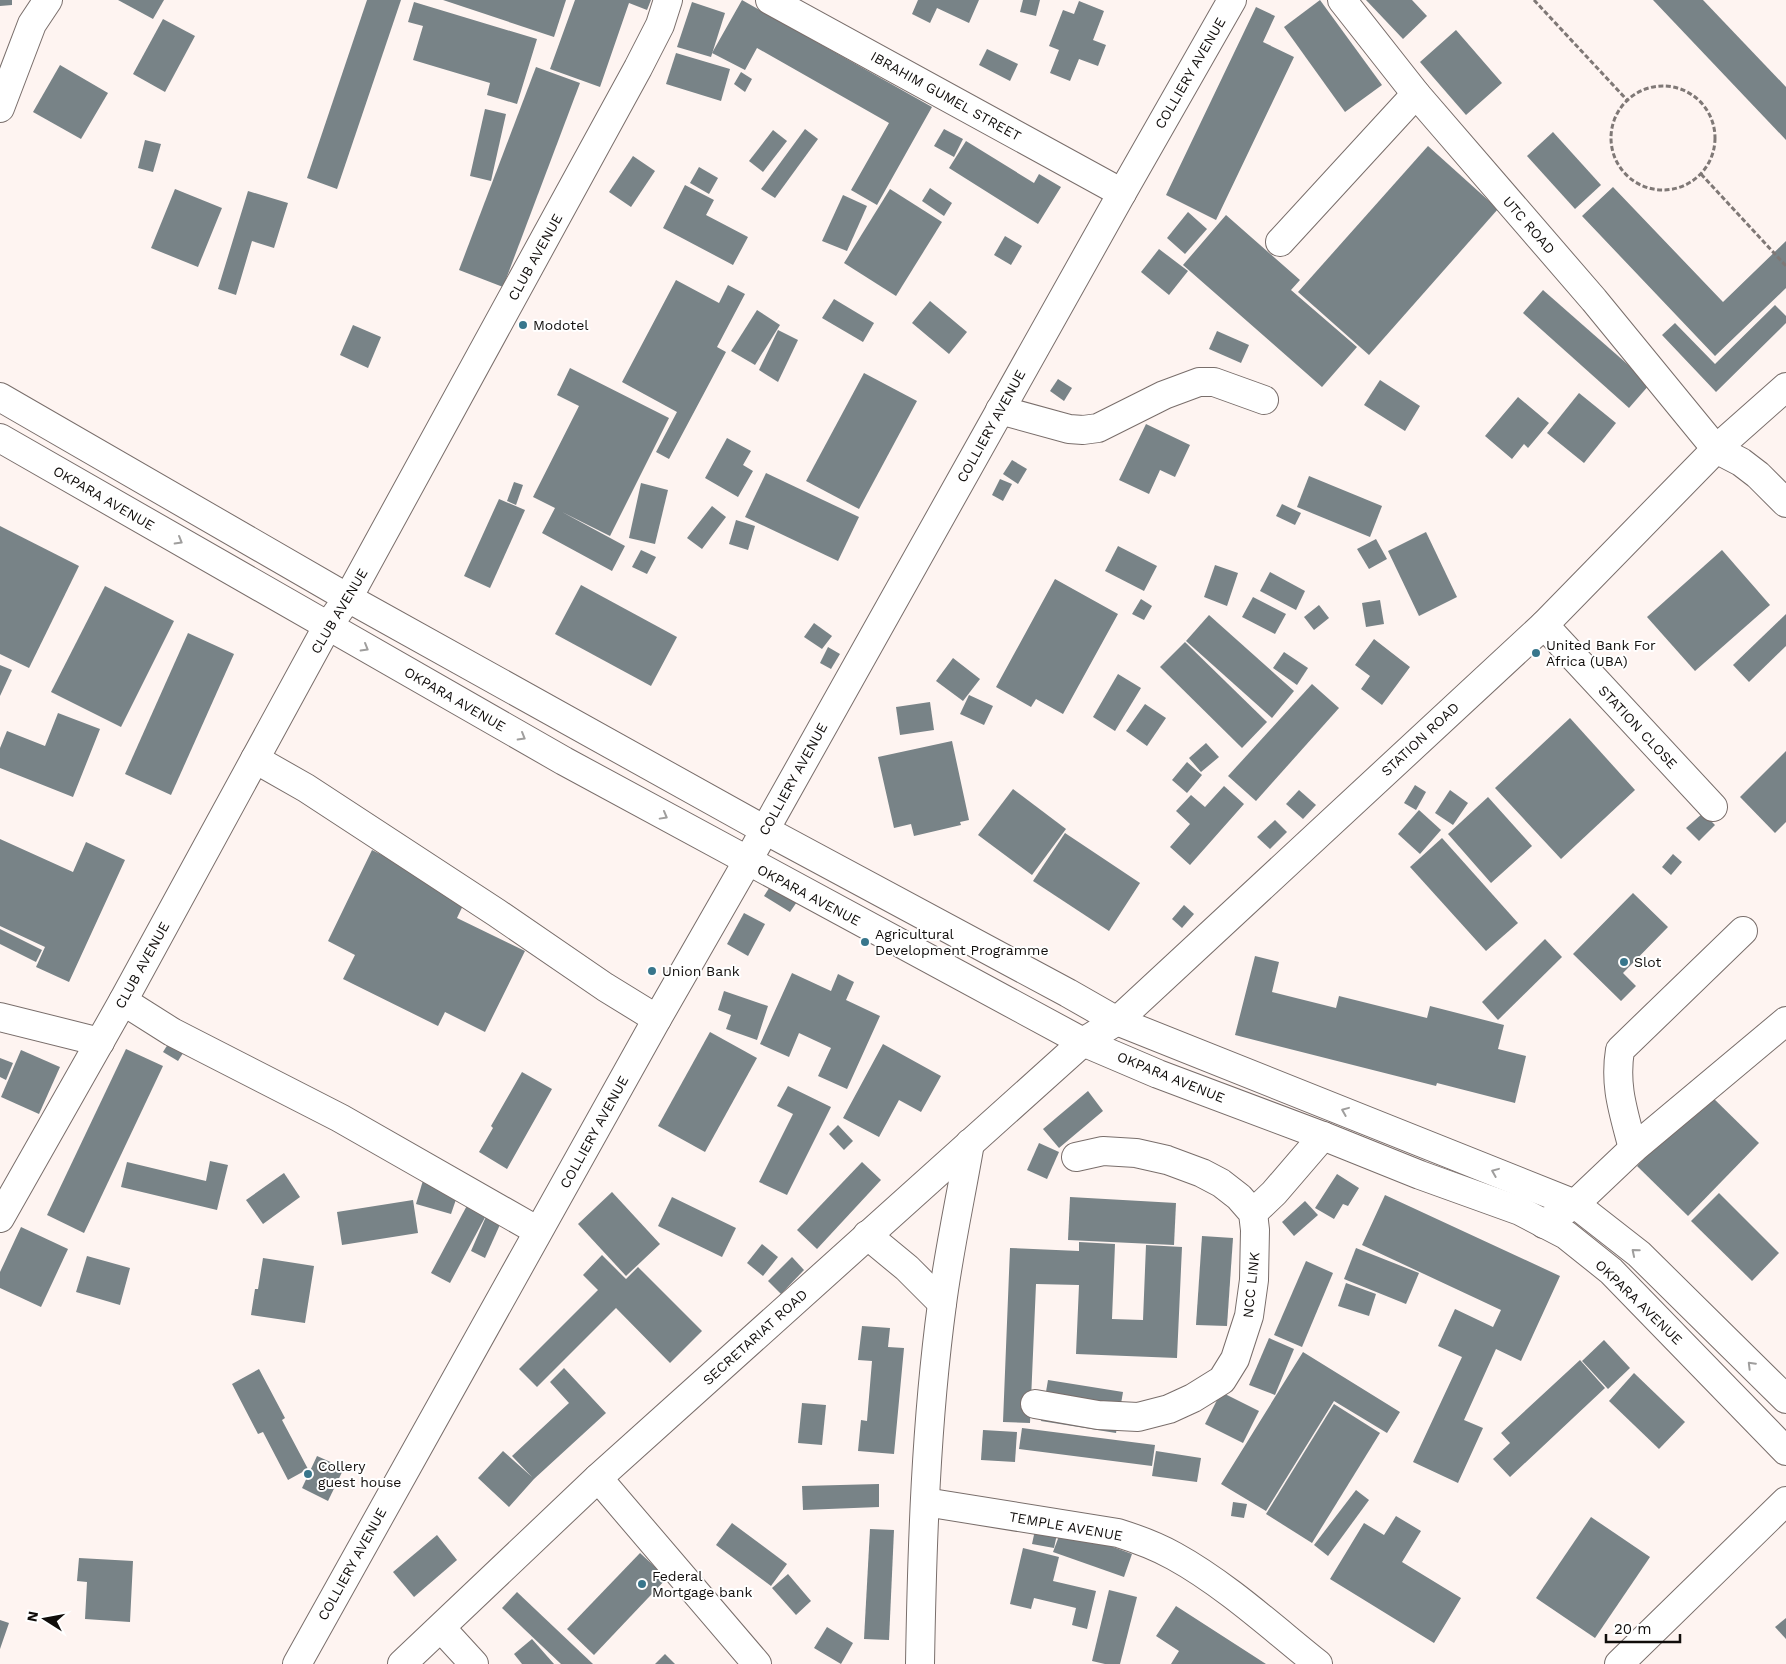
<svg xmlns="http://www.w3.org/2000/svg" width="1786" height="1664" viewBox="0 0 1786 1664" font-family="'Work Sans',sans-serif">
<rect width="100%" height="100%" fill="#fef4f1"/>
<!-- building -->
<g fill="#788387">
<polygon points="0,0 12,0 12,5 0,6"/>
<polygon points="118,0 164,0 153,19"/>
<polygon points="367,0 401,0 337,189 307,178"/>
<polygon points="443,0 566,0 554,37"/>
<polygon points="575,0 651,0 647,10 629,3 600,87 550,69"/>
<polygon points="742,0 932,107 877,205 851,190 889,123 757,48 745,70 712,53"/>
<polygon points="918,0 979,0 969,23 937,8 930,23 912,14"/>
<polygon points="1023,0 1040,0 1036,16 1020,12"/>
<polygon points="1320,0 1382,85 1345,112 1284,27"/>
<polygon points="1366,0 1412,0 1427,16 1403,39"/>
<polygon points="1653,0 1703,0 1786,87 1786,140"/>
<polygon points="1079,1 1104,11 1093,40 1106,45 1098,66 1079,59 1070,81 1050,73 1059,50 1049,46 1063,10 1074,14"/>
<polygon points="414,2 537,39 517,104 487,95 490,83 413,60 423,26 408,22"/>
<polygon points="692,2 725,13 711,57 677,47"/>
<polygon points="1256,7 1275,16 1263,42 1294,57 1216,220 1166,195"/>
<polygon points="163,19 195,36 165,92 133,74"/>
<polygon points="1456,30 1502,83 1466,115 1420,62"/>
<polygon points="987,49 1018,64 1010,81 979,65"/>
<polygon points="676,53 730,69 721,101 666,84"/>
<polygon points="60,65 108,93 81,139 33,112"/>
<polygon points="536,67 580,83 503,287 459,270"/>
<polygon points="741,72 752,79 745,92 734,84"/>
<polygon points="485,109 506,114 491,181 470,176"/>
<polygon points="805,129 818,139 775,198 761,189"/>
<polygon points="944,129 963,139 954,157 934,146"/>
<polygon points="773,130 787,141 763,172 749,161"/>
<polygon points="1553,132 1601,185 1575,209 1527,156"/>
<polygon points="145,140 161,144 153,172 138,168"/>
<polygon points="966,141 1034,183 1039,174 1061,187 1038,224 949,168"/>
<polygon points="1428,146 1498,209 1369,355 1298,292"/>
<polygon points="633,156 655,171 631,207 609,192"/>
<polygon points="699,167 718,178 709,194 690,183"/>
<polygon points="685,185 714,200 706,215 748,237 733,265 663,228"/>
<polygon points="1613,187 1723,302 1786,241 1786,288 1715,356 1582,216"/>
<polygon points="930,188 952,203 944,216 922,201"/>
<polygon points="175,189 222,208 198,267 151,248"/>
<polygon points="890,189 942,222 896,296 844,263"/>
<polygon points="248,191 288,203 274,248 252,241 236,295 218,289"/>
<polygon points="843,195 867,206 847,251 822,241"/>
<polygon points="1188,212 1207,229 1185,254 1167,238"/>
<polygon points="1226,215 1300,280 1291,290 1357,347 1322,387 1183,265"/>
<polygon points="1005,236 1022,246 1011,265 994,255"/>
<polygon points="1159,249 1188,271 1169,295 1141,272"/>
<polygon points="676,280 719,303 728,285 745,294 717,347 726,352 669,459 656,452 677,412 622,382"/>
<polygon points="1543,290 1650,384 1629,408 1523,313"/>
<polygon points="834,299 874,323 863,342 822,318"/>
<polygon points="930,301 967,332 949,354 912,323"/>
<polygon points="1775,305 1786,316 1786,323 1716,392 1662,335 1675,323 1715,364"/>
<polygon points="757,310 780,325 755,365 731,351"/>
<polygon points="353,325 381,337 368,368 340,355"/>
<polygon points="778,330 798,340 778,382 759,370"/>
<polygon points="1217,331 1249,345 1241,363 1209,349"/>
<polygon points="570,368 669,418 610,536 562,512 625,546 612,571 542,533 555,508 533,497 579,406 557,395"/>
<polygon points="864,373 917,401 859,509 806,481"/>
<polygon points="1058,379 1072,388 1064,401 1050,391"/>
<polygon points="1380,380 1420,406 1405,431 1364,405"/>
<polygon points="1579,393 1616,423 1584,463 1547,433"/>
<polygon points="1518,397 1549,423 1528,448 1524,444 1512,459 1485,436"/>
<polygon points="1146,424 1190,445 1175,477 1160,470 1149,494 1119,480"/>
<polygon points="727,438 751,451 743,465 753,471 738,497 705,478"/>
<polygon points="1012,460 1027,469 1018,484 1003,474"/>
<polygon points="766,473 859,517 838,561 745,517"/>
<polygon points="1309,476 1382,506 1370,537 1297,507"/>
<polygon points="1000,479 1012,484 1003,501 992,495"/>
<polygon points="514,482 523,485 516,505 507,501"/>
<polygon points="641,483 668,490 655,544 629,538"/>
<polygon points="499,499 525,510 490,588 464,576"/>
<polygon points="1282,504 1301,513 1295,525 1276,516"/>
<polygon points="712,506 726,517 702,549 687,538"/>
<polygon points="736,520 755,526 748,550 729,544"/>
<polygon points="0,526 79,566 29,668 0,654"/>
<polygon points="1426,532 1457,597 1419,616 1388,551"/>
<polygon points="1376,539 1387,559 1369,569 1357,549"/>
<polygon points="1118,546 1157,566 1144,591 1105,571"/>
<polygon points="641,550 656,557 647,574 632,567"/>
<polygon points="1722,550 1770,605 1695,671 1647,617"/>
<polygon points="1215,565 1238,573 1227,606 1204,597"/>
<polygon points="1270,572 1305,591 1296,610 1260,591"/>
<polygon points="1055,579 1118,614 1063,714 1036,699 1031,707 996,687"/>
<polygon points="581,585 677,637 651,686 555,634"/>
<polygon points="105,586 174,621 121,727 51,692"/>
<polygon points="1253,597 1286,614 1275,634 1242,617"/>
<polygon points="1141,599 1152,606 1144,620 1132,614"/>
<polygon points="1380,600 1384,624 1366,627 1362,603"/>
<polygon points="1319,605 1329,618 1314,630 1304,617"/>
<polygon points="1786,614 1786,646 1749,682 1733,665"/>
<polygon points="1209,615 1294,691 1272,718 1186,641"/>
<polygon points="814,623 832,636 822,649 804,637"/>
<polygon points="188,633 234,654 171,795 125,774"/>
<polygon points="1374,639 1410,667 1382,705 1361,689 1370,676 1355,665"/>
<polygon points="1185,642 1267,722 1242,748 1160,667"/>
<polygon points="828,647 840,654 831,669 820,663"/>
<polygon points="1284,652 1308,668 1297,685 1273,668"/>
<polygon points="953,658 980,679 963,701 936,681"/>
<polygon points="0,665 12,670 0,696"/>
<polygon points="1118,674 1141,688 1115,731 1093,717"/>
<polygon points="1312,684 1339,708 1256,801 1228,776"/>
<polygon points="969,695 993,706 984,725 960,714"/>
<polygon points="930,702 934,730 900,735 896,707"/>
<polygon points="1145,704 1166,718 1147,746 1126,731"/>
<polygon points="58,713 100,729 73,797 0,768 0,748 7,731 45,746"/>
<polygon points="1570,718 1635,790 1561,859 1495,788"/>
<polygon points="952,741 969,820 960,822 961,825 914,836 911,824 894,828 878,757"/>
<polygon points="1206,743 1219,757 1201,772 1189,758"/>
<polygon points="1786,751 1786,822 1775,833 1740,797"/>
<polygon points="1187,762 1202,775 1187,793 1172,780"/>
<polygon points="1415,785 1426,792 1416,810 1404,803"/>
<polygon points="1224,786 1244,804 1190,865 1170,847 1190,824 1176,811 1191,795 1205,807"/>
<polygon points="1013,789 1066,829 1032,875 978,835"/>
<polygon points="1299,790 1316,805 1303,819 1286,804"/>
<polygon points="1450,790 1468,803 1453,825 1435,813"/>
<polygon points="1488,797 1532,846 1491,883 1448,834"/>
<polygon points="1419,810 1441,830 1420,854 1398,834"/>
<polygon points="1703,813 1715,825 1699,841 1686,828"/>
<polygon points="1275,820 1287,832 1270,849 1257,837"/>
<polygon points="1065,833 1140,883 1109,931 1033,881"/>
<polygon points="1442,838 1518,923 1486,951 1410,867"/>
<polygon points="0,839 73,872 86,842 125,860 69,982 36,967 45,947 0,926"/>
<polygon points="372,850 467,897 457,918 525,951 485,1032 445,1012 438,1026 343,979 355,955 328,941"/>
<polygon points="1673,854 1682,862 1671,875 1662,867"/>
<polygon points="775,879 801,896 790,912 764,896"/>
<polygon points="1633,893 1668,927 1623,973 1636,986 1621,1001 1573,954"/>
<polygon points="1184,905 1194,914 1182,928 1172,919"/>
<polygon points="744,913 765,924 748,956 727,944"/>
<polygon points="0,929 42,950 36,962 0,944"/>
<polygon points="1545,939 1562,957 1498,1020 1482,1002"/>
<polygon points="1255,956 1279,962 1272,992 1336,1008 1339,996 1427,1018 1430,1006 1504,1025 1498,1049 1526,1056 1515,1103 1437,1083 1436,1086 1235,1035"/>
<polygon points="792,973 831,991 838,974 854,982 846,1000 880,1016 847,1089 818,1076 831,1048 799,1033 789,1057 760,1044"/>
<polygon points="724,991 768,1006 757,1040 726,1029 731,1015 718,1010"/>
<polygon points="710,1032 757,1058 705,1152 658,1126"/>
<polygon points="175,1033 190,1042 178,1061 163,1052"/>
<polygon points="883,1044 941,1076 921,1112 899,1100 879,1137 843,1118"/>
<polygon points="126,1049 163,1066 84,1233 47,1215"/>
<polygon points="21,1050 60,1067 39,1114 1,1097"/>
<polygon points="0,1058 13,1063 6,1080 0,1077"/>
<polygon points="522,1072 552,1089 507,1169 479,1152 493,1128 491,1126"/>
<polygon points="788,1086 831,1107 787,1195 759,1182 793,1114 777,1106"/>
<polygon points="1088,1091 1103,1111 1059,1148 1043,1129"/>
<polygon points="1708,1093 1759,1143 1688,1216 1637,1166"/>
<polygon points="838,1125 853,1141 844,1150 829,1134"/>
<polygon points="1039,1143 1059,1152 1047,1179 1027,1170"/>
<polygon points="210,1161 228,1165 217,1210 121,1187 127,1162 206,1181"/>
<polygon points="862,1162 881,1180 817,1249 797,1230"/>
<polygon points="284,1173 300,1197 263,1224 246,1200"/>
<polygon points="1337,1174 1359,1188 1348,1206 1343,1204 1334,1219 1315,1208"/>
<polygon points="424,1177 460,1188 451,1214 416,1204"/>
<polygon points="612,1192 660,1244 626,1276 578,1224"/>
<polygon points="1719,1193 1779,1253 1752,1281 1691,1221"/>
<polygon points="1385,1195 1560,1276 1521,1361 1496,1349 1464,1420 1483,1428 1458,1483 1413,1462 1462,1357 1438,1346 1455,1309 1493,1327 1501,1310 1362,1245"/>
<polygon points="672,1197 736,1228 722,1257 658,1226"/>
<polygon points="1070,1197 1176,1203 1174,1245 1068,1240"/>
<polygon points="471,1198 490,1208 450,1283 431,1273"/>
<polygon points="413,1200 418,1233 342,1245 337,1212"/>
<polygon points="1305,1201 1318,1215 1294,1236 1282,1222"/>
<polygon points="488,1212 503,1218 485,1258 471,1251"/>
<polygon points="21,1227 68,1249 41,1307 0,1288 0,1272"/>
<polygon points="1202,1236 1233,1238 1227,1326 1196,1325"/>
<polygon points="1079,1242 1115,1244 1112,1319 1143,1320 1146,1245 1182,1247 1177,1358 1076,1354 1079,1285 1036,1284 1030,1423 1003,1422 1010,1248 1079,1251"/>
<polygon points="762,1244 778,1257 763,1276 747,1263"/>
<polygon points="1356,1248 1419,1273 1406,1304 1344,1279"/>
<polygon points="602,1255 626,1279 638,1267 702,1331 670,1363 616,1308 537,1387 519,1369 598,1290 583,1275"/>
<polygon points="87,1256 130,1268 120,1305 76,1292"/>
<polygon points="792,1257 804,1270 781,1294 768,1281"/>
<polygon points="263,1258 314,1266 305,1323 251,1315 255,1289 258,1289"/>
<polygon points="1306,1261 1333,1273 1302,1347 1274,1335"/>
<polygon points="1346,1283 1376,1294 1369,1316 1338,1306"/>
<polygon points="862,1326 890,1328 888,1347 904,1348 894,1454 858,1451 861,1420 867,1421 872,1361 858,1360"/>
<polygon points="1269,1338 1294,1349 1275,1395 1249,1385"/>
<polygon points="1604,1340 1630,1368 1608,1389 1582,1361"/>
<polygon points="1303,1352 1400,1412 1387,1433 1334,1401 1266,1511 1221,1484"/>
<polygon points="1580,1360 1605,1388 1510,1477 1493,1459 1510,1443 1501,1433"/>
<polygon points="564,1368 606,1413 534,1479 509,1507 478,1478 503,1451 532,1477 512,1456 569,1403 550,1382"/>
<polygon points="259,1369 285,1418 282,1420 308,1469 288,1480 263,1432 258,1434 232,1384"/>
<polygon points="1634,1373 1685,1422 1659,1449 1609,1401"/>
<polygon points="1048,1380 1123,1392 1116,1433 1041,1421"/>
<polygon points="1221,1392 1259,1411 1243,1443 1205,1424"/>
<polygon points="802,1403 826,1405 822,1445 798,1443"/>
<polygon points="1334,1404 1380,1433 1312,1543 1266,1514"/>
<polygon points="1022,1428 1155,1445 1152,1466 1019,1449"/>
<polygon points="983,1430 1017,1432 1015,1462 981,1460"/>
<polygon points="1156,1451 1201,1458 1197,1482 1152,1476"/>
<polygon points="317,1456 344,1468 328,1501 302,1488"/>
<polygon points="879,1484 879,1507 803,1510 802,1486"/>
<polygon points="1356,1490 1369,1500 1328,1556 1314,1545"/>
<polygon points="1233,1502 1247,1504 1244,1518 1231,1516"/>
<polygon points="1396,1516 1421,1531 1402,1562 1461,1598 1434,1643 1330,1579 1364,1523 1384,1535"/>
<polygon points="1591,1517 1650,1557 1595,1638 1536,1598"/>
<polygon points="1037,1521 1059,1525 1054,1548 1032,1544"/>
<polygon points="732,1523 787,1564 771,1586 716,1545"/>
<polygon points="1062,1528 1132,1554 1124,1577 1053,1552"/>
<polygon points="870,1529 894,1530 889,1640 864,1639"/>
<polygon points="437,1535 457,1560 414,1597 393,1572"/>
<polygon points="1023,1548 1059,1557 1053,1581 1096,1591 1087,1629 1072,1625 1076,1608 1034,1598 1031,1609 1010,1604"/>
<polygon points="640,1553 667,1578 594,1655 567,1629"/>
<polygon points="79,1558 133,1561 130,1622 85,1619 87,1582 77,1581"/>
<polygon points="788,1574 811,1601 796,1615 772,1588"/>
<polygon points="1109,1590 1137,1597 1120,1664 1105,1664 1092,1661"/>
<polygon points="517,1592 593,1664 561,1664 502,1608"/>
<polygon points="1176,1606 1266,1664 1171,1664 1179,1651 1156,1636"/>
<polygon points="1786,1618 1786,1639 1775,1627"/>
<polygon points="0,1620 9,1623 0,1649"/>
<polygon points="827,1627 853,1643 841,1664 814,1648"/>
<polygon points="532,1639 554,1664 522,1664 514,1654"/>
<polygon points="665,1654 675,1664 655,1664"/>
</g>
<g fill="none" stroke-linecap="round" stroke-linejoin="round">
<!-- minor casing -->
<g stroke="#796e6b" stroke-width="30">
<g id="minor">
<polyline points="770,0 1122,193"/>
<polyline points="1342,0 1416,94 1594,300 1716,449 1741,462 1758,475 1786,503"/>
<polyline points="0,108 32,24 48,0"/>
<polyline points="1280,242 1416,94"/>
<polyline points="1000,410 1069,429 1083,430 1098,428 1164,395 1199,382 1214,382 1264,400"/>
<polyline points="1544,625 1713,807"/>
<polyline points="255,759 306,788 497,913 605,987 657,1019"/>
<polyline points="123,1001 172,1032 340,1118 538,1231"/>
<polyline points="0,1017 100,1042"/>
<path d="M1633,1149C1624,1113 1614,1087 1620,1050L1743,931"/>
<polyline points="1253,1213 1274,1193 1323,1136"/>
<polyline points="0,1218 123,1001 327,627 348,598 638,68 660,25 668,0"/>
<polyline points="1544,1224 1575,1204 1633,1149 1786,1021"/>
<polyline points="867,1235 907,1268 942,1303"/>
<polyline points="1035,1404 1098,1415 1138,1417 1169,1409 1193,1398 1222,1380 1235,1359 1249,1316 1254,1280 1255,1230 1253,1213 1239,1197 1221,1183 1202,1173 1167,1160 1136,1153 1103,1151 1076,1157"/>
<polyline points="598,1478 757,1664"/>
<path d="M925,1502L1118,1533C1137,1539 1156,1546 1174,1556C1225,1584 1273,1628 1318,1664"/>
<polyline points="441,1628 474,1664"/>
<polyline points="297,1664 657,1019 747,862 1122,193 1232,0"/>
<polyline points="402,1664 598,1478 1083,1042 1117,1021 1544,625 1716,449 1786,387"/>
<path d="M920,1664C922,1544 926,1423 942,1304C949,1250 961,1196 970,1143"/>
<polyline points="1619,1664 1786,1501"/>
</g>
</g>
<!-- major casing -->
<g stroke="#796e6b" stroke-width="30">
<g id="major">
<polyline points="0,397 348,598 765,830 1068,993 1117,1021 1575,1204 1639,1254 1786,1399"/>
<polyline points="0,438 564,761 1083,1042 1158,1074 1323,1136 1420,1175 1520,1211 1566,1235 1611,1271 1786,1451"/>
</g>
</g>
<!-- path -->
<g stroke="#7f7876" stroke-width="3" stroke-dasharray="5 2.5" stroke-linecap="butt">
<polyline points="1534,0 1627,100"/>
<circle cx="1663" cy="138" r="52"/>
<polyline points="1701,174 1786,266"/>
</g>
<!-- minor -->
<use href="#minor" stroke="#fff" stroke-width="28"/>
<!-- major -->
<use href="#major" stroke="#fff" stroke-width="28"/>
</g>
<!-- one-way arrows -->
<defs><path id="oneway-chevron" d="M-2-3.5L2.5 0L-2 3.5" fill="none" stroke-width="1.6" stroke-linecap="round" stroke-linejoin="round" transform="scale(1.25)"/></defs>
<g stroke="#9f9e9d">
<use href="#oneway-chevron" transform="translate(179 541) rotate(30)"/>
<use href="#oneway-chevron" transform="translate(365 648) rotate(30)"/>
<use href="#oneway-chevron" transform="translate(522 737) rotate(30)"/>
<use href="#oneway-chevron" transform="translate(664 816) rotate(29)"/>
<use href="#oneway-chevron" transform="translate(1345 1111) rotate(-158)"/>
<use href="#oneway-chevron" transform="translate(1495 1172) rotate(-158)"/>
<use href="#oneway-chevron" transform="translate(1635 1252) rotate(-140)"/>
<use href="#oneway-chevron" transform="translate(1751 1365) rotate(-135)"/>
</g>
<!-- markers -->
<g fill="#38768c" stroke="#fff" stroke-width="2">
<circle cx="523" cy="325" r="5"/>
<circle cx="1536" cy="653" r="5"/>
<circle cx="865" cy="942" r="5"/>
<circle cx="1624" cy="962" r="5"/>
<circle cx="652" cy="971" r="5"/>
<circle cx="308" cy="1474" r="5"/>
<circle cx="642" cy="1584" r="5"/>
</g>
<g text-anchor="middle" stroke-width="4" stroke-linejoin="round" paint-order="stroke">
<!-- street labels -->
<g font-size="14" fill="#100d0b" stroke="#fff">
<text transform="translate(1190 73) rotate(-60)" y="5">COLLIERY AVENUE</text>
<text transform="translate(946 96) rotate(29)" y="5">IBRAHIM GUMEL STREET</text>
<text transform="translate(1529 225) rotate(49)" y="5">UTC ROAD</text>
<text transform="translate(535 257) rotate(-61)" y="5">CLUB AVENUE</text>
<text transform="translate(991 426) rotate(-61)" y="5">COLLIERY AVENUE</text>
<text transform="translate(104 498) rotate(30)" y="5">OKPARA AVENUE</text>
<text transform="translate(339 611) rotate(-59)" y="5">CLUB AVENUE</text>
<text transform="translate(455 699) rotate(30)" y="5">OKPARA AVENUE</text>
<text transform="translate(1638 727) rotate(47)" y="5">STATION CLOSE</text>
<text transform="translate(1420 739) rotate(-43)" y="5">STATION ROAD</text>
<text transform="translate(793 779) rotate(-61)" y="5">COLLIERY AVENUE</text>
<text transform="translate(809 895) rotate(28)" y="5">OKPARA AVENUE</text>
<text transform="translate(142 965) rotate(-61)" y="5">CLUB AVENUE</text>
<text transform="translate(1171 1077) rotate(22)" y="5">OKPARA AVENUE</text>
<text transform="translate(594 1132) rotate(-61)" y="5">COLLIERY AVENUE</text>
<text transform="translate(1251 1285) rotate(-84)" y="5">NCC LINK</text>
<text transform="translate(1639 1302) rotate(44)" y="5">OKPARA AVENUE</text>
<text transform="translate(755 1337) rotate(-42)" y="5">SECRETARIAT ROAD</text>
<text transform="translate(1066 1526) rotate(10)" y="5">TEMPLE AVENUE</text>
<text transform="translate(352 1564) rotate(-61)" y="5">COLLIERY AVENUE</text>
</g>
<!-- poi labels -->
<g font-size="14" fill="#100d0b" stroke="#fff" text-anchor="start">
<text x="533" y="330">Modotel</text>
<text x="1546" y="650">United Bank For<tspan x="1546" dy="16">Africa (UBA)</tspan></text>
<text x="875" y="939">Agricultural<tspan x="875" dy="16">Development Programme</tspan></text>
<text x="1634" y="967">Slot</text>
<text x="662" y="976">Union Bank</text>
<text x="318" y="1471">Collery<tspan x="318" dy="16">guest house</tspan></text>
<text x="652" y="1581">Federal<tspan x="652" dy="16">Mortgage bank</tspan></text>
</g>
</g>
<!-- north arrow -->
<g transform="translate(45 1619) rotate(281)" stroke="#ffffff" stroke-width="4" paint-order="stroke">
<path d="M0-4L9 19L0 12L-9 19Z" fill="#100d0b"/>
<text y="-8" font-size="14" font-weight="bold" text-anchor="middle" fill="#100d0b">N</text>
</g>
<!-- scale -->
<path d="M1606 1634v8h74v-8" fill="none" stroke="#100d0b" stroke-width="2.5"/>
<text x="1614" y="1634" font-size="15" fill="#100d0b" stroke="#ffffff" stroke-width="4" paint-order="stroke">20 m</text>
</svg>
